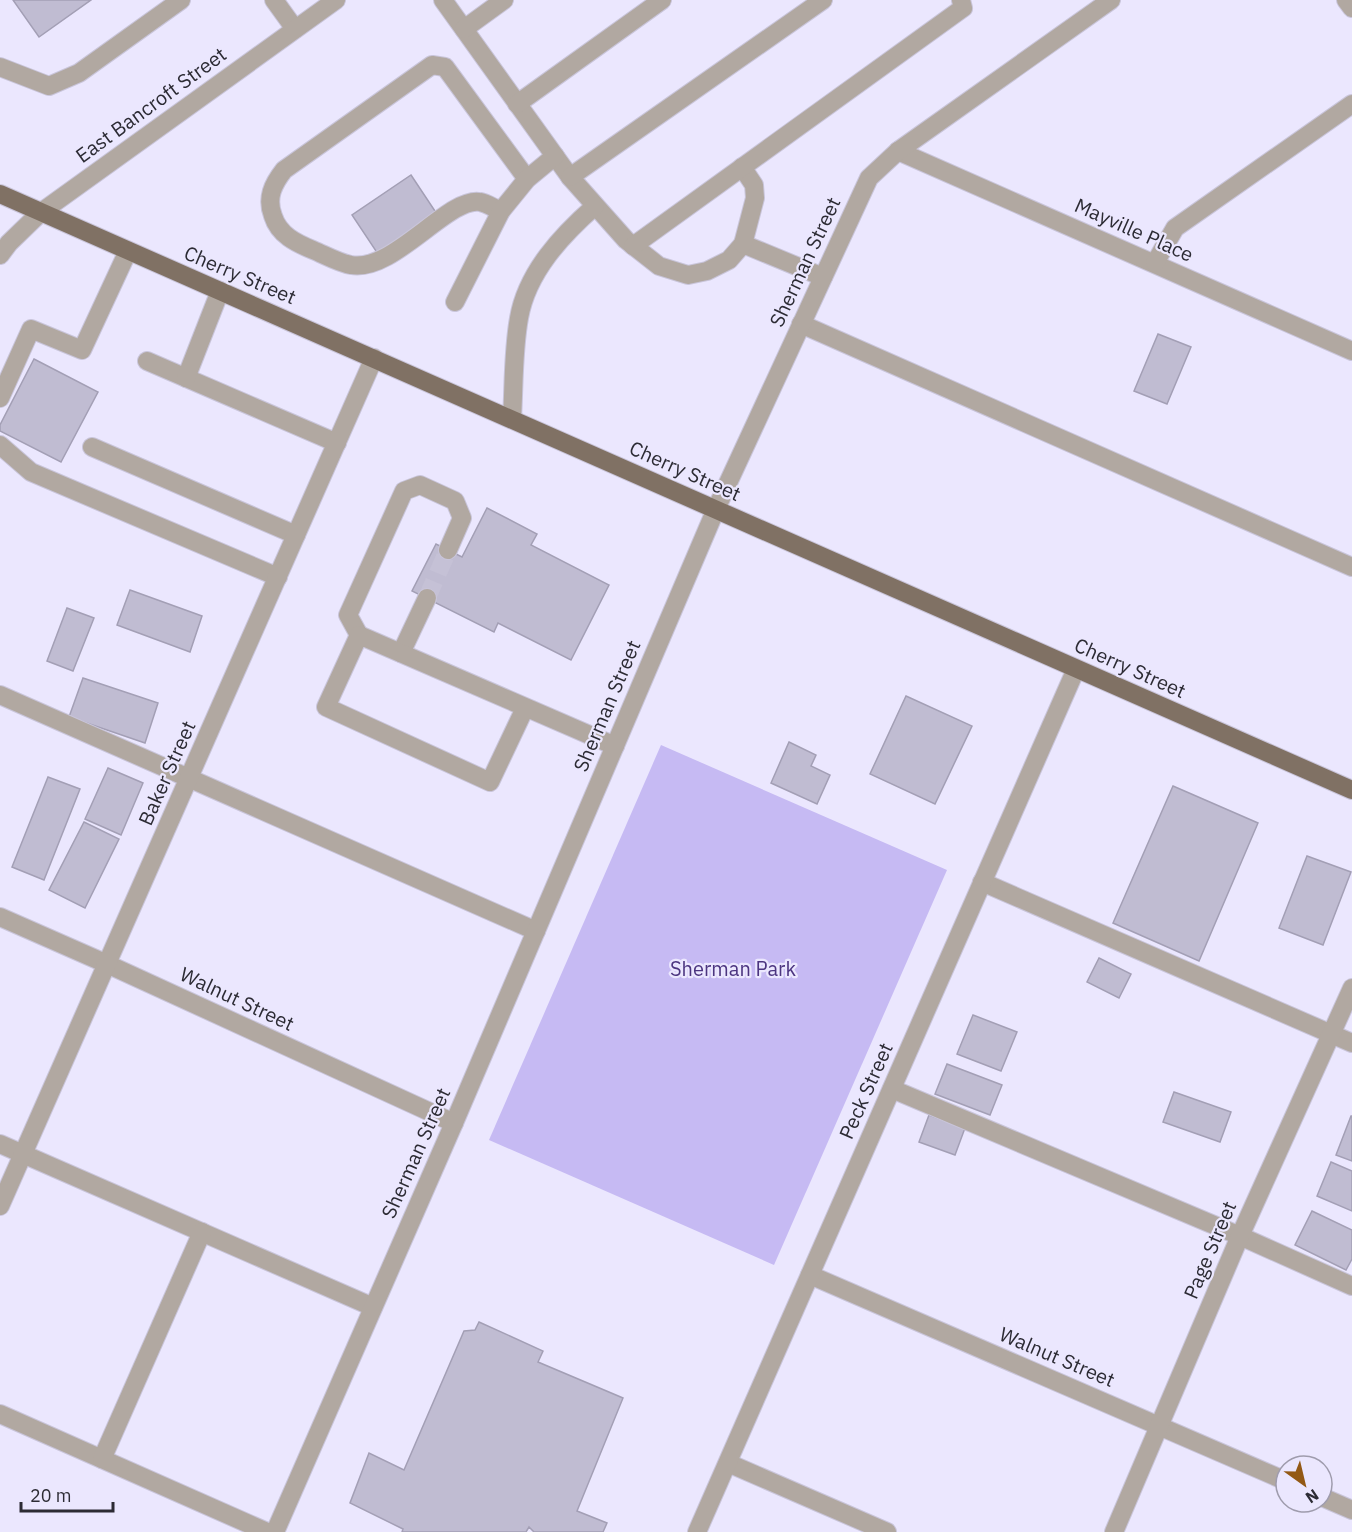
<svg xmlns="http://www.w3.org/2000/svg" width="1352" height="1532" viewBox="0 0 1352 1532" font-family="'IBM Plex Sans',sans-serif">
<rect width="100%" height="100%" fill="#ebe7fe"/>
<!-- green -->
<polygon fill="#c6baf3" points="661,745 947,870 774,1265 489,1140"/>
<!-- building -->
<g fill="#c0bcd2" stroke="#a39fb5" stroke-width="1.5">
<polygon points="13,0 91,0 39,37"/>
<polygon points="411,175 439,217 380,257 352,215"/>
<polygon points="1158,334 1191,347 1167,404 1134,391"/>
<polygon points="34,359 98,392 61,462 0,431 0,425"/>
<polygon points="487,508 537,534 531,545 609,585 571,660 498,623 494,632 412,591 436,544 462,557"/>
<polygon points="130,590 202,616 190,652 117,625"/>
<polygon points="67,608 94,618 73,671 47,661"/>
<polygon points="83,678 158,703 145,743 69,717"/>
<polygon points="906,696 972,726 935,804 870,774"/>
<polygon points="789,742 816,755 811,766 830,775 817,804 771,783"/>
<polygon points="108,768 143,783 121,835 85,819"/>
<polygon points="48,777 80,789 44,880 12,867"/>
<polygon points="1173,786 1258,823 1199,961 1113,923"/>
<polygon points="84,822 119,839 85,908 49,890"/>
<polygon points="1307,856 1351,872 1323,945 1279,928"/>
<polygon points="1099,958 1131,974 1119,998 1087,982"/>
<polygon points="973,1015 1017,1032 1001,1071 957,1054"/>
<polygon points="947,1064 1002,1085 990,1115 935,1094"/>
<polygon points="1174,1092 1231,1112 1220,1142 1163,1122"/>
<polygon points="929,1115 965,1128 955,1155 919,1142"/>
<polygon points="1351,1116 1352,1116 1352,1161 1336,1155"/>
<polygon points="1331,1162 1352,1171 1352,1211 1317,1196"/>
<polygon points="1312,1211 1352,1230 1352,1259 1346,1270 1295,1245"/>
<polygon points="479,1322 543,1351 538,1362 623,1398 577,1511 607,1523 603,1532 534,1532 529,1527 526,1532 402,1532 403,1529 350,1503 369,1453 404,1470 464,1331 475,1330"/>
</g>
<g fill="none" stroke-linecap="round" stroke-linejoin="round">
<!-- minor-tunnel -->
<polyline stroke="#c5c1d6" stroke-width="18" stroke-dasharray="18 9" stroke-linecap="butt" points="427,598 448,550"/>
<!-- minor casing -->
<g stroke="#c9c5da" stroke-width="20">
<g id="minor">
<polyline points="274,0 295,29"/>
<polyline points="443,0 570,177 626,240 659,266 688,275 707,271 729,260 743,244 823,277"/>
<polyline points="1346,0 1352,8"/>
<polyline points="464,29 504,0"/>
<polyline points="0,67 49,86 79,73 181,0"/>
<polyline points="517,104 662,0"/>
<polyline points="898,151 1352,351"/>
<polyline points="742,167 754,185 755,198 743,244"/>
<polyline points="570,177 823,0"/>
<path d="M501,211C495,209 487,203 480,202C449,196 393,273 351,265C339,263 325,255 313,250C296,243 279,235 273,216C266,198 273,184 284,170L432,65L445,67L527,179"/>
<polyline points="633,246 963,8 961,0"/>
<polyline points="0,255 9,243 40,213 336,0"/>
<polyline points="1155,263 1175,228 1352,104"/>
<polyline points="455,302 501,211 527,179 555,156"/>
<polyline points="801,324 1352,567"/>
<polyline points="147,361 337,443"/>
<polyline points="186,378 220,291"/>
<polyline points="0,398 31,329 82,350 128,251"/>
<path d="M512,419C514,385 513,351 519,318C527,272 562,235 595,206"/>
<polyline points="0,445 31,472 278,577"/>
<polyline points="92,447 296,535"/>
<polyline points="359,635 348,615 404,491 420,485 455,501 462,518 448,550"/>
<polyline points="401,653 427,598"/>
<polyline points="0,695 536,931"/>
<polyline points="525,708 490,782 326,707 359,635 615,746"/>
<polyline points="982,882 1352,1043"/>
<polyline points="0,917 107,964 454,1123"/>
<polyline points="892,1089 1240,1236 1352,1286"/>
<polyline points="0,1144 373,1307"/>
<polyline points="0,1206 374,358"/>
<polyline points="810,1275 1286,1481"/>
<polyline points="0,1414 267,1532"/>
<polyline points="102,1459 202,1232"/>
<polyline points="728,1463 887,1532"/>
<polyline points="1322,1497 1352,1510"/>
<polyline points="275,1532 454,1123 716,509 869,178 898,151 1111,0"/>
<polyline points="697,1532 1076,669"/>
<polyline points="1114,1532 1240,1236 1352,988"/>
</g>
</g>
<!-- major casing -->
<g stroke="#c9c5da" stroke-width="20">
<polyline id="major" points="0,194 1352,790"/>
</g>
<!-- minor -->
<use href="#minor" stroke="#b1a8a1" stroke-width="18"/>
<!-- major -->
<use href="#major" stroke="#807164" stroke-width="18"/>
</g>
<g text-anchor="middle" stroke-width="4.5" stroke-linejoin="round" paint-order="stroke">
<!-- street labels -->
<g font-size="20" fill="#2c2b34" stroke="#ebe7fe">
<text transform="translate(151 105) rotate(-36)" y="7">East Bancroft Street</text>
<text transform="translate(1134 230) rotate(24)" y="7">Mayville Place</text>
<text transform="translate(805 262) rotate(-65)" y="7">Sherman Street</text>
<text transform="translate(240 275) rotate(23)" y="7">Cherry Street</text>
<text transform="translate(685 471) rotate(24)" y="7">Cherry Street</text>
<text transform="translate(1130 668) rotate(24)" y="7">Cherry Street</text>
<text transform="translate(607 706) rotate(-67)" y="7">Sherman Street</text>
<text transform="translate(167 773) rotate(-66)" y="7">Baker Street</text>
<text transform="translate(237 999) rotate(25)" y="7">Walnut Street</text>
<text transform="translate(866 1091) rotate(-66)" y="7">Peck Street</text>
<text transform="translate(416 1153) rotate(-66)" y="7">Sherman Street</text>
<text transform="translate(1210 1250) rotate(-67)" y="7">Page Street</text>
<text transform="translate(1057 1357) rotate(23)" y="7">Walnut Street</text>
</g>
<!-- park labels -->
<g font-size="20" fill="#4c3580" stroke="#ebe7fe">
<text x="733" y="976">Sherman Park</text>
</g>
</g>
<!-- north arrow -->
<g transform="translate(1304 1484) rotate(146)"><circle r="28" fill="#ebe7fe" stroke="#9f9cad" stroke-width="1.5"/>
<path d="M0-4.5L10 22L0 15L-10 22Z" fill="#935915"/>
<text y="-9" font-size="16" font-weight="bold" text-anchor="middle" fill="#2c2b34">N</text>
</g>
<!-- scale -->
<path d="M21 1502v9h92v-9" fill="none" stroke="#2c2b34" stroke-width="3"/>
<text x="30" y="1502" font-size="18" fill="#2c2b34" stroke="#ebe7fe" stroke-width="4.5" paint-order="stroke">20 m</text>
</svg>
